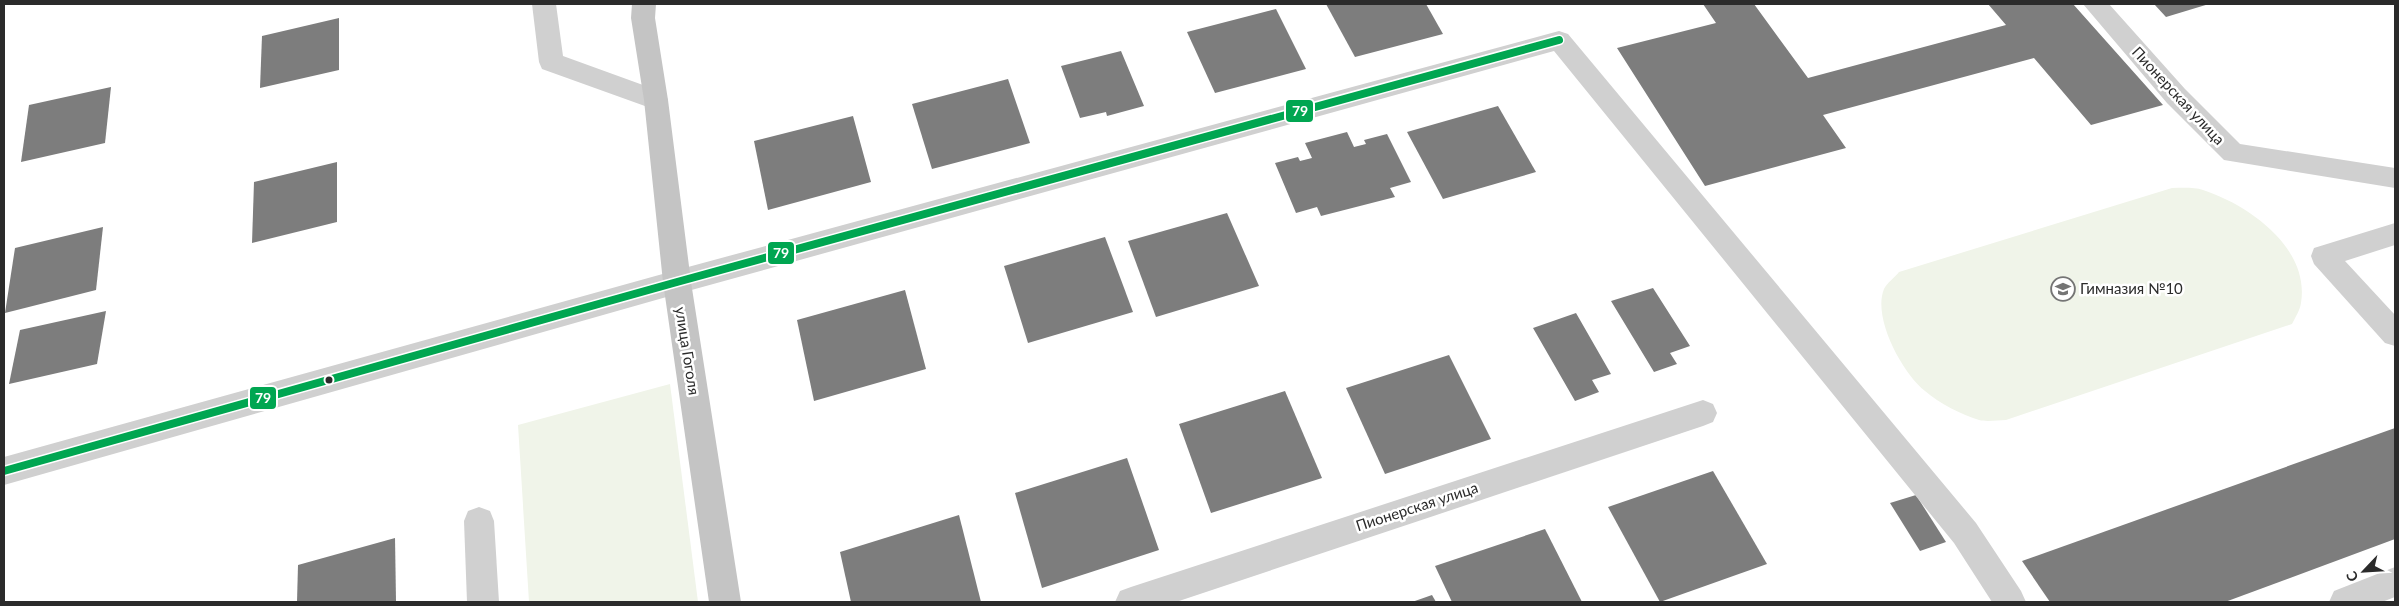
<svg xmlns="http://www.w3.org/2000/svg" width="2399" height="606" viewBox="0 0 2399 606" font-family="Lato,sans-serif">
<rect width="100%" height="100%" fill="#fff"/>
<!-- green -->
<g fill="#f0f4e9">
<path d="M2172,188C2182,188 2194,187 2203,190C2249,205 2310,248 2301,303C2300,310 2295,318 2292,324L2006,420C1998,420 1987,422 1979,420C1962,415 1939,403 1925,391C1903,374 1872,318 1884,289C1887,283 1895,277 1899,272Z"/>
<polygon points="670,384 698,602 529,602 518,425"/>
</g>
<!-- building -->
<g fill="#7d7d7d">
<polygon points="1326,4 1426,4 1443,34 1355,57"/>
<polygon points="1703,4 1754,4 1808,78 2006,25 1988,4 2073,4 2163,105 2091,125 2034,58 1823,115 1846,148 1705,186 1617,48 1716,23"/>
<polygon points="2154,4 2209,4 2166,17"/>
<polygon points="1276,9 1306,69 1215,93 1187,32"/>
<polygon points="339,18 339,70 260,88 262,36"/>
<polygon points="1121,51 1144,106 1107,116 1106,112 1080,118 1061,66"/>
<polygon points="1008,79 1030,143 932,169 912,104"/>
<polygon points="111,87 105,143 21,162 29,105"/>
<polygon points="1498,106 1536,172 1443,199 1407,132"/>
<polygon points="853,116 871,182 768,210 754,141"/>
<polygon points="1347,132 1354,147 1366,144 1364,140 1387,134 1411,182 1390,188 1395,197 1321,216 1317,207 1296,213 1275,163 1298,157 1300,161 1312,158 1305,143"/>
<polygon points="337,162 337,222 252,243 254,182"/>
<polygon points="1227,213 1259,286 1156,317 1128,241"/>
<polygon points="103,227 96,290 5,313 15,248"/>
<polygon points="1105,237 1133,312 1028,343 1004,266"/>
<polygon points="1653,288 1690,346 1670,353 1677,364 1654,372 1611,301"/>
<polygon points="905,290 926,369 814,401 797,320"/>
<polygon points="106,311 97,364 9,384 20,330"/>
<polygon points="1576,313 1611,374 1592,380 1599,392 1575,401 1533,328"/>
<polygon points="1449,355 1491,439 1385,474 1346,388"/>
<polygon points="1285,391 1322,478 1211,513 1179,424"/>
<polygon points="2395,428 2395,539 2225,602 2050,602 2022,561"/>
<polygon points="1127,458 1159,550 1042,588 1015,493"/>
<polygon points="1713,471 1767,564 1660,602 1608,507"/>
<polygon points="1916,495 1946,542 1920,551 1890,503"/>
<polygon points="959,515 981,602 851,602 840,552"/>
<polygon points="1545,529 1582,602 1452,602 1435,566"/>
<polygon points="395,538 396,602 297,602 298,565"/>
<polygon points="1432,595 1436,602 1412,602"/>
</g>
<g fill="none" stroke-linecap="round" stroke-linejoin="round">
<!-- minor -->
<g fill="#d0d0d0" fill-rule="evenodd">
<polygon points="532,4 556,4 563,56 665,93 668,100 665,107 656,110 542,69 539,62"/>
<polygon points="2083,4 2109,4 2185,89 2240,144 2395,168 2395,188 2224,160 2167,103"/>
<polygon points="1559,31 1568,34 1976,523 2021,591 2026,602 1992,602 1954,543 1554,51 677,294 4,485 4,457 677,270"/>
<polygon points="2395,223 2395,245 2345,261 2395,315 2395,346 2385,343 2314,264 2311,256 2314,248"/>
<polygon points="1703,400 1713,404 1717,413 1713,422 1703,426 1176,602 1115,602 1120,591 1131,587"/>
<polygon points="479,507 490,511 494,521 499,602 467,602 464,521 468,511"/>
<polygon points="2395,567 2395,597 2382,602 2329,602 2334,591"/>
</g>
<!-- major -->
<polygon fill="#c4c4c4" fill-rule="evenodd" points="632,4 656,4 655,18 668,100 691,282 741,602 709,602 663,282 644,100 631,18"/>
<!-- bus-1 casing -->
<g stroke="#fff" stroke-width="11">
<polyline id="bus-1" points="4,471 677,282 1559,40"/>
</g>
<!-- bus-1 -->
<use href="#bus-1" stroke="#00a651" stroke-width="8"/>
</g>
<!-- icons -->
<defs>
<g id="school-ring" transform="scale(1.25)"><circle r="9.5" fill="#fff" stroke="#757575" stroke-width="1.5"/><path d="M0-5L7-2L0 1L-7-2ZM-4 1L0 2.5L4 1V4Q0 6-4 4Z" fill="#757575"/></g>
</defs>
<g fill-rule="evenodd">
<use href="#school-ring" x="2063" y="289"/>
</g>
<!-- markers -->
<circle fill="#2b2b2b" stroke="#fff" stroke-width="2" cx="329" cy="380" r="4.5"/>
<g text-anchor="middle" stroke-width="5" stroke-linejoin="round" paint-order="stroke">
<!-- street labels -->
<g font-size="15" fill="#2b2b2b" stroke="#fff">
<text transform="translate(2178 96) rotate(47)" y="5">Пионерская улица</text>
<text transform="translate(687 351) rotate(81)" y="5">улица Гоголя</text>
<text transform="translate(1417 507) rotate(-18)" y="5">Пионерская улица</text>
</g>
<!-- poi labels -->
<g font-size="15" fill="#2b2b2b" stroke="#fff" text-anchor="start">
<text x="2080" y="294">Гимназия №10</text>
</g>
</g>
<g stroke="#fff" stroke-width="2">
<rect x="1285" y="99" width="29" height="24" rx="5" fill="#00a651"/>
<rect x="767" y="241" width="28" height="24" rx="5" fill="#00a651"/>
<rect x="249" y="386" width="28" height="24" rx="5" fill="#00a651"/>
</g>
<g font-size="14" text-anchor="middle" font-weight="bold" fill="#fff">
<text x="1300" y="116">79</text>
<text x="781" y="258">79</text>
<text x="263" y="403">79</text>
</g>
<!-- border -->
<rect width="2399" height="606" fill="none" stroke="#2b2b2b" stroke-width="10"/>
<!-- north arrow -->
<g transform="translate(2364 571) rotate(245)" stroke="#ffffff" stroke-width="4" paint-order="stroke">
<path d="M0-4L9 19L0 12L-9 19Z" fill="#2b2b2b"/>
<text y="-8" font-size="14" font-weight="bold" text-anchor="middle" fill="#2b2b2b">С</text>
</g>
</svg>
